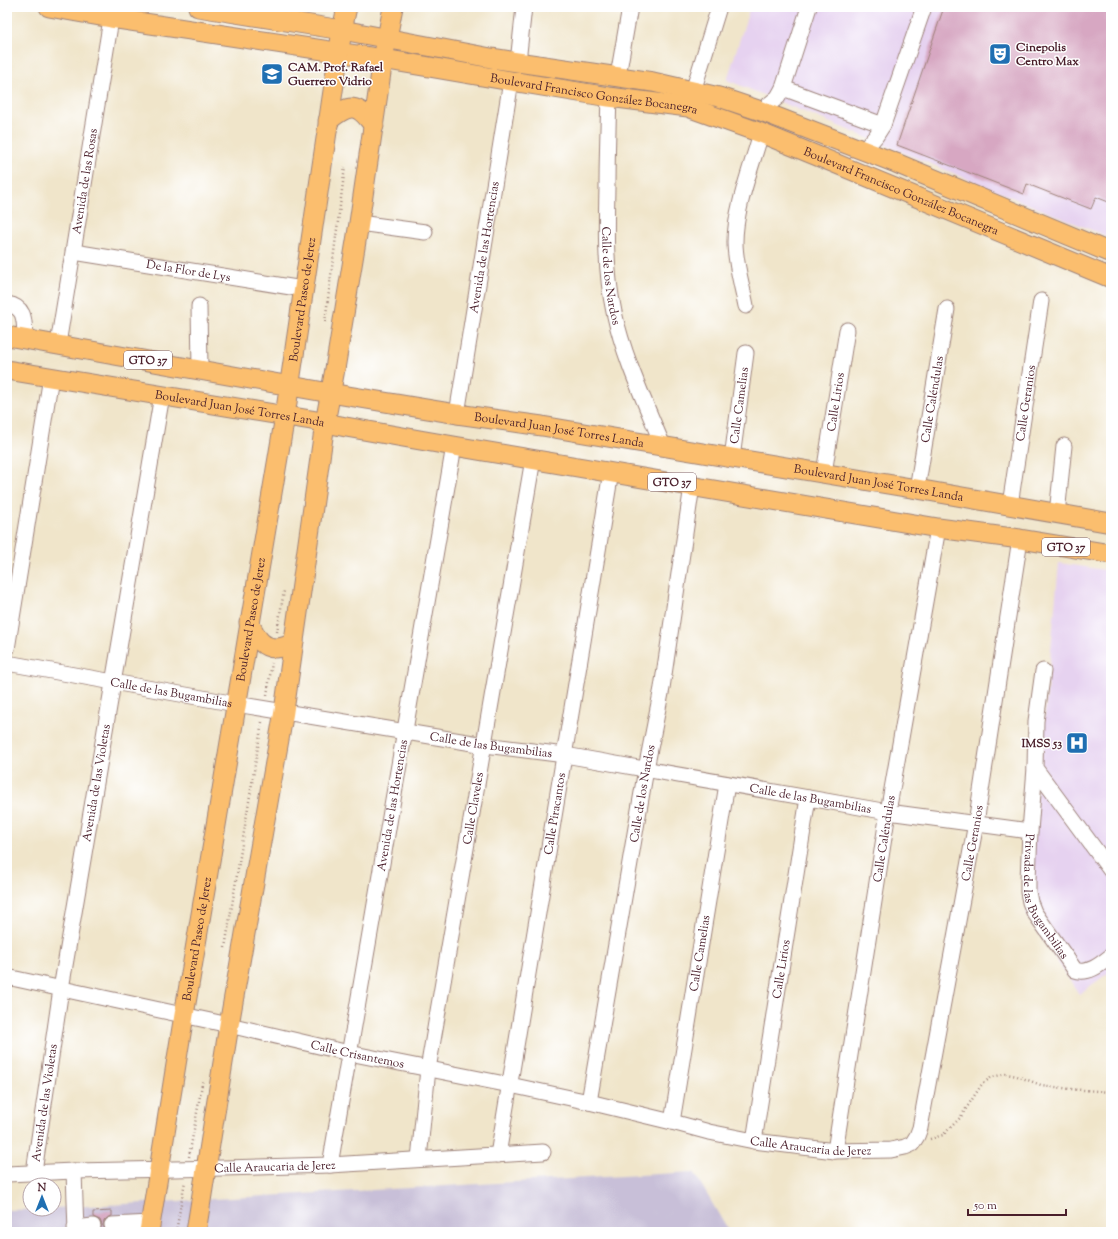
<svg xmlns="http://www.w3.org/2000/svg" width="1118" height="1239" viewBox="0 0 1118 1239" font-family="'Sorts Mill Goudy',serif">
<rect width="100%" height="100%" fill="#fff"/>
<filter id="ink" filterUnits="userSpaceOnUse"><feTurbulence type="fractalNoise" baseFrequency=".025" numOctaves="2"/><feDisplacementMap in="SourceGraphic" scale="8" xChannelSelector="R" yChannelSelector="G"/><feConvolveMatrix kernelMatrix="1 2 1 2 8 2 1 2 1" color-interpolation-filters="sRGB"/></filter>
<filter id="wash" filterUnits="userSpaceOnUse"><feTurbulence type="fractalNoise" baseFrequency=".012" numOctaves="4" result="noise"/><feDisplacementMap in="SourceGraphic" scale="16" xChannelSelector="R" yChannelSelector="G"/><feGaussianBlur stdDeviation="0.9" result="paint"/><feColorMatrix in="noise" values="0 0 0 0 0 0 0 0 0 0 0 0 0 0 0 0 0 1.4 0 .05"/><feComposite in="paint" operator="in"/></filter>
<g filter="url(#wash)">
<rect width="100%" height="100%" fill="#f0e5ca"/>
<!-- built -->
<g fill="#e6d2f0">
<polygon points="750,7 1111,7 1111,238 727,80"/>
<polygon points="1059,563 1111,571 1111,971 1079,994 1026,915"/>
</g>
<!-- industrial -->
<polygon fill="#c8bfd8" points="694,1172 729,1232 7,1232 7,1210 54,1209 54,1208"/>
<g id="blocks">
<!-- building -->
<g fill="#d7a7c2">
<polygon points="944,7 1111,7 1111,203 1096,197 1091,209 1027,184 1024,194 897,145"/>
<polygon points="112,1211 112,1216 107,1218 104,1221 103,1226 107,1232 99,1232 102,1225 100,1220 93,1217 93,1212"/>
</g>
</g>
</g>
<g filter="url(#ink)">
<use href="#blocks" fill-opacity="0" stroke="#9d827a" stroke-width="1"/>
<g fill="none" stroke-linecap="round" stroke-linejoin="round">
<!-- minor casing -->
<g stroke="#9d827a" stroke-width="17">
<g id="minor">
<polyline points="518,62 524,7"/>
<polyline points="618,76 630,7"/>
<polyline points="783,88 883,125"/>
<path id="s1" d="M609,97C608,127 607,157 607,188C606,229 605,271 614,312C624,358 645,402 663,446"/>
<polyline points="690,101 719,7"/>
<polyline points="761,111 778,97 783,88 809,7"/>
<polyline points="864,150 876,136 883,125 924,7"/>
<polyline points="359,223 425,232"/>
<path id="s2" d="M74,252L303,289"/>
<path d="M7,304C27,307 24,323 25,339"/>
<polyline points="199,306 200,369"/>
<path d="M746,306C742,285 735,263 735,242C735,208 752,166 761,133"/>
<path id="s3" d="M58,344L113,7"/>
<path id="s4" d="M457,414L511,81"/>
<path id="s5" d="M732,458L746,353"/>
<path id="s6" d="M824,473L847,330"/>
<path id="s7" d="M917,489L947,309"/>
<path id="s8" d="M1010,505L1041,301"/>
<polyline points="1057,514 1064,446"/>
<polyline points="7,649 51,377"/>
<path id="s9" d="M7,663L236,704L485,745L565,755L888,812L1030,831L1028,880V892L1030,902L1034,912L1075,970C1088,975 1101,964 1111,956"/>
<polyline points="1043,671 1036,721 1035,768 1111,871"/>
<polyline points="1030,831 1035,768"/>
<path id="s10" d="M7,977L229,1025L349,1053L510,1085L589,1102L672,1122L709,1132L754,1141L835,1151L891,1150L905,1147L912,1144L917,1136L920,1128L976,823L1020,539"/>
<path id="s11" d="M589,1102L646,769L662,688L692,486"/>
<path id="s12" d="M672,1122L727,784"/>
<path id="s13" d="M754,1141L808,798"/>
<path id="s14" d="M835,1151L888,812L938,528"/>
<path id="s15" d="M498,1155L611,472"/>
<path id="s16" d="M419,1159L428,1069L432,1046L533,459"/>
<path id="s17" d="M330,1165L454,446"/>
<polyline points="74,1171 76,1232"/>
<path id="s18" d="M34,1172L61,989L162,395"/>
<path id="s19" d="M7,1174L74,1171L223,1168L330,1165L543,1152"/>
<polyline points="112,1225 151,1223"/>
<polyline points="75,1228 93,1226"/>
</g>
</g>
<!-- major casing -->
<g stroke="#9d827a" stroke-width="21">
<g id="major">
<path id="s20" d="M49,7L111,18L383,59L511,81L609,97L688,107L761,133L832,162L1111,278"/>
<polyline points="198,7 342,30 491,58 653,82 719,97 761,111 896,163 1111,253"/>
<path d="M328,121C350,103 357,103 374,126"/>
<path id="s21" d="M7,336L330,393L457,414L542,426L917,489L1111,523"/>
<path id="s22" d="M7,370L311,420L346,427L454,446L938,528L1020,539L1111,554"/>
<path d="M249,623C253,630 256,637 261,642C270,651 285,649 294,641"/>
<path id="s23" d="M149,1232L184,1015L285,416L342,30L347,7"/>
<polyline points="196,1232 229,1025 284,711 325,423 335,369 359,223 383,59 393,7"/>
</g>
</g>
<!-- path -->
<g stroke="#9d827a" stroke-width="2.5" stroke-dasharray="1 3" stroke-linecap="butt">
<polyline points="325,322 345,167"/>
<polyline points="277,632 284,591"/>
<polyline points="267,695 272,663"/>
<polyline points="225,948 262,722"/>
<polyline points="930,1139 943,1135 960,1118 982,1084 992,1077 1006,1074 1017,1076 1041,1085 1070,1089 1111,1092"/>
<polyline points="189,1157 203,1079"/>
<polyline points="176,1232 185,1181"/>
</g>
<!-- minor -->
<use href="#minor" stroke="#fff" stroke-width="15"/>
<!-- major -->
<use href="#major" stroke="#fbbe6e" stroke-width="19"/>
</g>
</g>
<!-- icons -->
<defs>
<g id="theatre-square" transform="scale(1.15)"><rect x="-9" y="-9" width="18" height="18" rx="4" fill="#1f6fb2" stroke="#fff"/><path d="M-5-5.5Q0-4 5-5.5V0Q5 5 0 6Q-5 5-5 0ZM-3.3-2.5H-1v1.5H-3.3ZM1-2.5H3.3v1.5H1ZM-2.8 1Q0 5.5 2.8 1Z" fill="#fff"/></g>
<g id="school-square" transform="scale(1.15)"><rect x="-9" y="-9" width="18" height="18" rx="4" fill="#1f6fb2" stroke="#fff"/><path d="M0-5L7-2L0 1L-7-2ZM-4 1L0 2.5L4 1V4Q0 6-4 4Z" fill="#fff"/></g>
<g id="hospital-square" transform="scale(1.15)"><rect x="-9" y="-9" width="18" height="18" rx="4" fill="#1f6fb2" stroke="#fff"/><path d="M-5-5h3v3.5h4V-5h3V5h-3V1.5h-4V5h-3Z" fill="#fff"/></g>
</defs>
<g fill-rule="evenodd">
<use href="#theatre-square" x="1000" y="54"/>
<use href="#school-square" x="272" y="74"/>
<use href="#hospital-square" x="1077" y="743"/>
</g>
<g text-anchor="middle" stroke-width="3" stroke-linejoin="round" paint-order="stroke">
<!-- shield labels -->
<g fill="#fff" stroke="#80626b" stroke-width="1">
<rect x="124" y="351" width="48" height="18" rx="3"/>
<rect x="648" y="473" width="48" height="18" rx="3"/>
<rect x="1042" y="538" width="48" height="18" rx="3"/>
</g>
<g font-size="11" font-weight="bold" fill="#4a1f2b">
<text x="148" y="364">GTO 37</text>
<text x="672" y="486">GTO 37</text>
<text x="1066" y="551">GTO 37</text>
</g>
<!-- poi labels -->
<g font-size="12" font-weight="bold" fill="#4a1f2b" stroke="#fff" text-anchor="start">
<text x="1016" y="51">Cinepolis<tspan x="1016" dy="14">Centro Max</tspan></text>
<text x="288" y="71">CAM. Prof. Rafael<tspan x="288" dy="14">Guerrero Vidrio</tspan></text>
<text x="1062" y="747" text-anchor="end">IMSS 53</text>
</g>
<!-- street labels -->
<g font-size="12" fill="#4a1f2b" stroke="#fff">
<text dy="4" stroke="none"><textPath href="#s20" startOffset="552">Boulevard Francisco González Bocanegra</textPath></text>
<text dy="4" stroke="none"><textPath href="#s3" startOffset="165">Avenida de las Rosas</textPath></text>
<text dy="4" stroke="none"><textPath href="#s20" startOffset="876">Boulevard Francisco González Bocanegra</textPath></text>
<text dy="4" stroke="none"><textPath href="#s4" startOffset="169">Avenida de las Hortencias</textPath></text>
<text dy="4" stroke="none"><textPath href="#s2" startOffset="116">De la Flor de Lys</textPath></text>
<text dy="4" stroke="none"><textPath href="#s1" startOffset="179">Calle de los Nardos</textPath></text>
<text dy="4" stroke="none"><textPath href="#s23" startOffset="945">Boulevard Paseo de Jerez</textPath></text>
<text dy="4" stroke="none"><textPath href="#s7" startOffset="91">Calle Caléndulas</textPath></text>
<text dy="4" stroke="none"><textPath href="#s6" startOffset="72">Calle Lirios</textPath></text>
<text dy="4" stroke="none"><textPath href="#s8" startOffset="103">Calle Geranios</textPath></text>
<text dy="4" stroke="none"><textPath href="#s5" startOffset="53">Calle Camelias</textPath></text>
<text dy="4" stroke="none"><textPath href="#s22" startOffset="236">Boulevard Juan José Torres Landa</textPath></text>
<text dy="4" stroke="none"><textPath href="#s21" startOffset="560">Boulevard Juan José Torres Landa</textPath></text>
<text dy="4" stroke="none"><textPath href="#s21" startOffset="884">Boulevard Juan José Torres Landa</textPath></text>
<text dy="4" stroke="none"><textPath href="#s23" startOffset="621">Boulevard Paseo de Jerez</textPath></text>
<text dy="4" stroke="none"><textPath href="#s9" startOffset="167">Calle de las Bugambilias</textPath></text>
<text dy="4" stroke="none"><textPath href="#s9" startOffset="491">Calle de las Bugambilias</textPath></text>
<text dy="4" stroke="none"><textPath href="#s18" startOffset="394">Avenida de las Violetas</textPath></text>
<text dy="4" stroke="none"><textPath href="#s11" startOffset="313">Calle de los Nardos</textPath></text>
<text dy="4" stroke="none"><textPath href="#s9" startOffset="815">Calle de las Bugambilias</textPath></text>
<text dy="4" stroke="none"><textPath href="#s17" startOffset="365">Avenida de las Hortencias</textPath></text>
<text dy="4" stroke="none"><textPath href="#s16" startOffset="355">Calle Claveles</textPath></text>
<text dy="4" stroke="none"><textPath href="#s15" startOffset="346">Calle Piracantos</textPath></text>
<text dy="4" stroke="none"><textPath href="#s14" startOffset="316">Calle Caléndulas</textPath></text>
<text dy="4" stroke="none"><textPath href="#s10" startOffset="1232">Calle Geranios</textPath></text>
<text dy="4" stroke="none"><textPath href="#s9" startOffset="1107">Privada de las Bugambilias</textPath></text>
<text dy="4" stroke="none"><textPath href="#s23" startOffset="297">Boulevard Paseo de Jerez</textPath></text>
<text dy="4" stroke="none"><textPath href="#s12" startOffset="171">Calle Camelias</textPath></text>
<text dy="4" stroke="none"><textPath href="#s13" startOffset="174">Calle Lirios</textPath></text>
<text dy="4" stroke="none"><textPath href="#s10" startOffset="359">Calle Crisantemos</textPath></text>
<text dy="4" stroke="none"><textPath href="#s18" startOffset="70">Avenida de las Violetas</textPath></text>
<text dy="4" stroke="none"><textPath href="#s10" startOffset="822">Calle Araucaria de Jerez</textPath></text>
<text dy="4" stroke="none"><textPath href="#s19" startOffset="268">Calle Araucaria de Jerez</textPath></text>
</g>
</g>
<!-- margin -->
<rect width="1118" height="1239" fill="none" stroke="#fff" stroke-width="24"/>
<!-- north arrow -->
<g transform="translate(42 1197)"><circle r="19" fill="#ffffff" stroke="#b7a5aa"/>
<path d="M0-3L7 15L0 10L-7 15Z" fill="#1f6fb2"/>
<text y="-6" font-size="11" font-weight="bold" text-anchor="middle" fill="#4a1f2b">N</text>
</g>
<!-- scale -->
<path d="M968 1209v6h98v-6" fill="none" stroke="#4a1f2b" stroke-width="2"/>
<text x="974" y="1209" font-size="12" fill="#4a1f2b" stroke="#ffffff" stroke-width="3" paint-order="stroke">50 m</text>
</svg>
